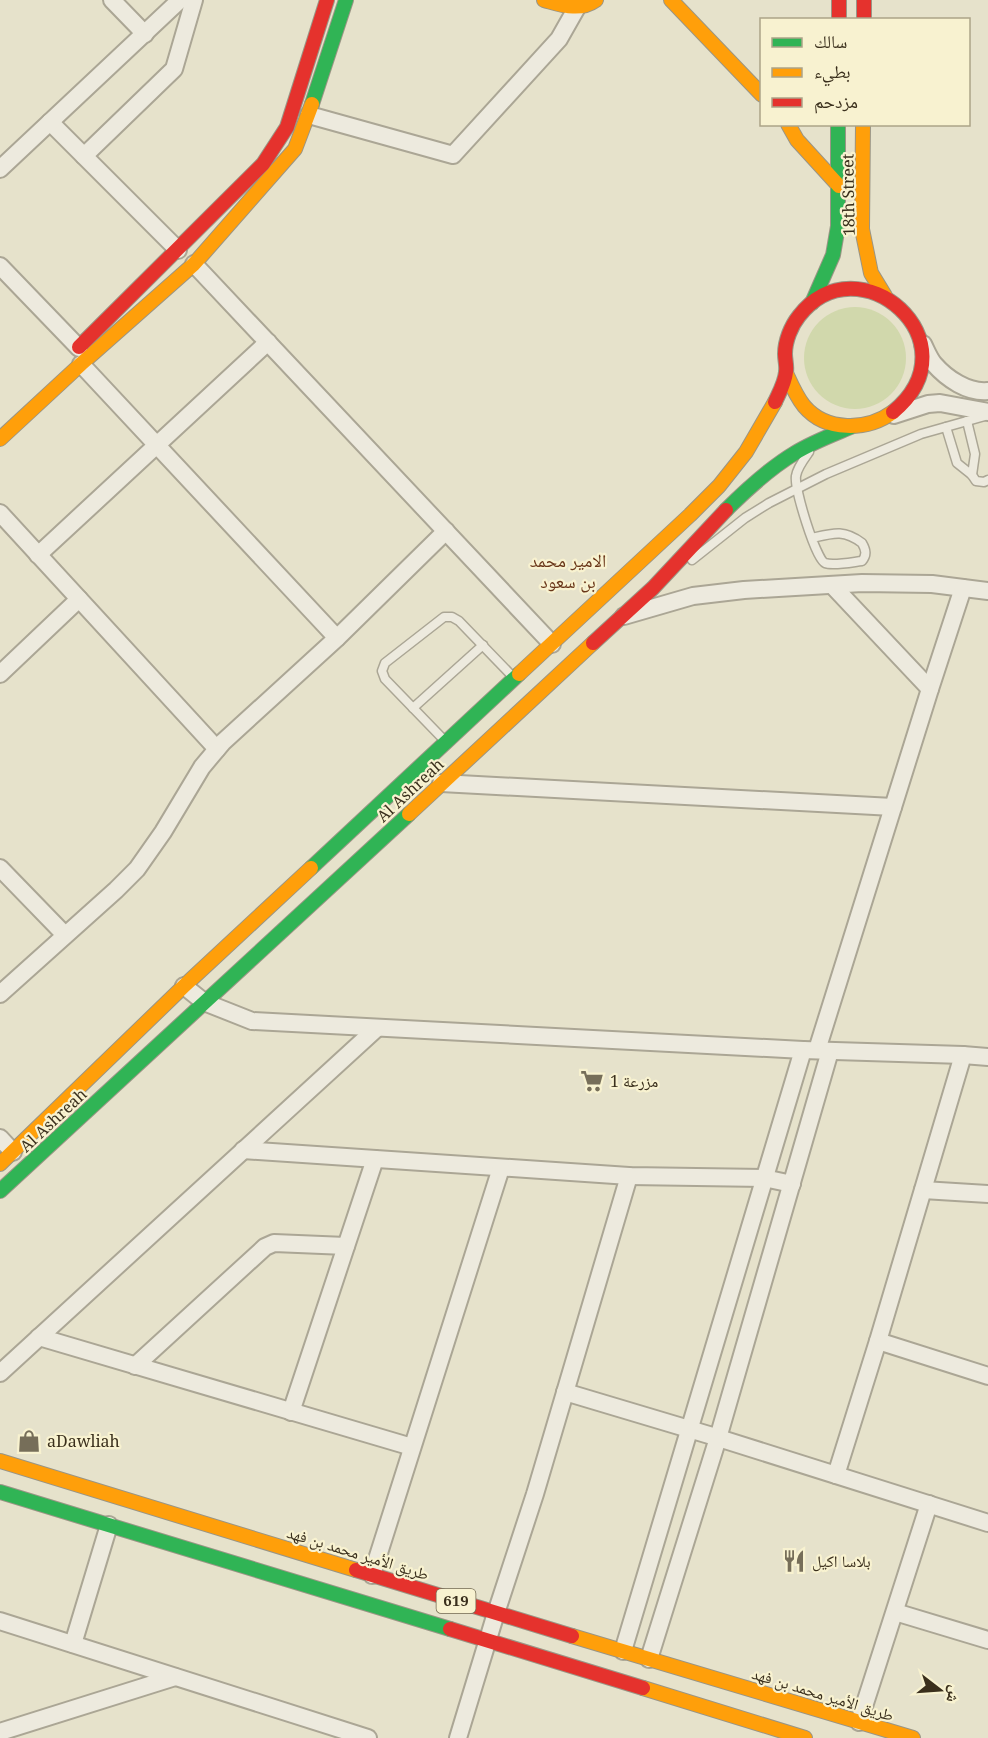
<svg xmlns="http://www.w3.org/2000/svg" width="988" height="1738" viewBox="0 0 988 1738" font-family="'Noto Serif','Noto Naskh Arabic',serif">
<rect width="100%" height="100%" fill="#e6e2cb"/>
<!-- green -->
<circle fill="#d1d8ac" cx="855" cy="358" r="51"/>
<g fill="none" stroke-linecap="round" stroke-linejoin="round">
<!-- lane casing -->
<g stroke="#aba695" stroke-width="11">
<g id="lane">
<polyline points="967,421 975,454 972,475"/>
<polyline points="946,427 957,463 972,475 976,481 984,482 988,480"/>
<path d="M809,452C804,459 797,468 796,476C794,488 816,560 825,563C833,566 853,562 862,561C867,555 866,550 862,543C844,529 833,533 812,538"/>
<polyline points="692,560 745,518 769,503 826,474 921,434 988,415"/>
<polyline points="413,708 483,645"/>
<polyline points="446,742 385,679 382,671 385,663 444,617 452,617 459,621 514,678"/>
</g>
</g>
<!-- street casing -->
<g stroke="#aba695" stroke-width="20">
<g id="street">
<polyline points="112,0 145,34"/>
<polyline points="309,115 453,155 559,39 576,9"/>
<polyline points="50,122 178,250"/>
<polyline points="84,156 174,69 194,0"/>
<polyline points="0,169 180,0"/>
<polyline points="194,264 552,644"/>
<polyline points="0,266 79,348"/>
<path d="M923,344C926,350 929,358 934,364C947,379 968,393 988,391"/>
<polyline points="81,364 337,638"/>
<polyline points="894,415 928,404 940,403 988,412"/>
<polyline points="0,513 217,749"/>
<polyline points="38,555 268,342"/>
<polyline points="832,585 930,689"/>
<polyline points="624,616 693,596 744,590 862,583 932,584 988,591"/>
<polyline points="0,674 79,599"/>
<polyline points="441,783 893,807"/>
<polyline points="0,868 65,935"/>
<polyline points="184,986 204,1002 252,1021 803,1050 963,1055 988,1057"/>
<polyline points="0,994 116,890 137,869 163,832 202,767 223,742 337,638 446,531"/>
<polyline points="817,1050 930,689 963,588"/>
<polyline points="0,1138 13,1152"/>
<polyline points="243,1150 629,1176 764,1178 792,1184"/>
<polyline points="923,1190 988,1194"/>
<polyline points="39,1337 412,1447"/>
<polyline points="878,1341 988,1376"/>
<polyline points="135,1366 265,1247 274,1243 346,1246"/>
<polyline points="0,1373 377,1028"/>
<polyline points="565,1392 709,1435 988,1523"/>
<polyline points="291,1412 375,1159"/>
<polyline points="836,1475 878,1341 963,1055"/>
<polyline points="372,1575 501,1168"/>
<polyline points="895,1612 988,1640"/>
<polyline points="0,1621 368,1738"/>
<polyline points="73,1644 109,1525"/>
<polyline points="623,1651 803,1050"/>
<polyline points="649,1659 718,1438 830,1051"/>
<polyline points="859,1722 929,1504"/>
<polyline points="0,1732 175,1677"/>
<polyline points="458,1738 496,1613 535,1494 629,1176"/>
</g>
</g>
<!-- fast casing -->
<g stroke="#9a9585" stroke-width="16">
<g id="fast">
<polyline points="312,104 346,0"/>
<polyline points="812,303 833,255 838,226 838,124"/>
<path d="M726,510C747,489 770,468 795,453C813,442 832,435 851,427"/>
<polyline points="311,868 519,674"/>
<polyline points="0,1191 409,814"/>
<polyline points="0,1492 450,1629"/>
</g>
</g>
<!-- slow casing -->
<g stroke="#9a9585" stroke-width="16">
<g id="slow">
<path d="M544,0C562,5 579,12 596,0"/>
<polyline points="671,0 762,95"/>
<polyline points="788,124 797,140 839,186"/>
<polyline points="863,124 862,229 871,273 885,296"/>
<path d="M786,373C791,384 796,396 804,406C826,432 867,431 893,412"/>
<polyline points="0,439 81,364 194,264 295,149 312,104"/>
<polyline points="519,674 690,515 719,486 746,452 775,402"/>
<polyline points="409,814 593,643"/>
<polyline points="0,1164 184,986 311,868"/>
<polyline points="0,1461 356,1570"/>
<polyline points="572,1636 913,1738"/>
<polyline points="643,1688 805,1738"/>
</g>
</g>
<!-- jam casing -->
<g stroke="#9a9585" stroke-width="16">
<g id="jam">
<polyline points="839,0 839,20"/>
<polyline points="864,0 864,20"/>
<polyline points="79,347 263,164 287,127 327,0"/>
<path d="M775,402C779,393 785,383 786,372C787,366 785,360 785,354C785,341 791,326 799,316C858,239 978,342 893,412"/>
<polyline points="593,643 653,588 726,510"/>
<polyline points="356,1570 572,1636"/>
<polyline points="450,1629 643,1688"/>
</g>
</g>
<!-- lane -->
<use href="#lane" stroke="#edeade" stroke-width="8"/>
<!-- street -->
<use href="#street" stroke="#edeade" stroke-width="16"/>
<!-- fast -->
<use href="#fast" stroke="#30b455" stroke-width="14"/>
<!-- slow -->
<use href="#slow" stroke="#ff9f0a" stroke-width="14"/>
<!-- jam -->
<use href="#jam" stroke="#e5322d" stroke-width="14"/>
</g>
<!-- icons -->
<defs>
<g id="supermarket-bare" transform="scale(1.8)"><path d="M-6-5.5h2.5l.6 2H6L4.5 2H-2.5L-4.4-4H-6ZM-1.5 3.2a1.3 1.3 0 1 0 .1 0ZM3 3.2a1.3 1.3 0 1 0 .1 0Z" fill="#766e59" stroke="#f8f2d0" stroke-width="2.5" paint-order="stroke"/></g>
<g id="shop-bare" transform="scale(1.8)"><path d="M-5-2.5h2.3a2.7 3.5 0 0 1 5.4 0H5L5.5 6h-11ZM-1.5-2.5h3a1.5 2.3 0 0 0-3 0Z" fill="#766e59" stroke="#f8f2d0" stroke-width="2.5" paint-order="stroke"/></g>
<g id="restaurant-bare" transform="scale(1.8)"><path d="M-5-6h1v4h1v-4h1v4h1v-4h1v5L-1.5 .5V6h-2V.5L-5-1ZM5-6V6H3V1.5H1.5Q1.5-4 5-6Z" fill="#766e59" stroke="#f8f2d0" stroke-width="2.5" paint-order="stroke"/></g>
</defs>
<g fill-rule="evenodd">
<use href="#supermarket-bare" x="592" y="1081"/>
<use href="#shop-bare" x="29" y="1441"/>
<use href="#restaurant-bare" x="794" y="1561"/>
</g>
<g text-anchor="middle" stroke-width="4.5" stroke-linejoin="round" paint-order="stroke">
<!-- shield labels -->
<rect fill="#f8f2d0" stroke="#736a52" stroke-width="1.5" x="436.5" y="1589" width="39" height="24" rx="4.5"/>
<g font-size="15" font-weight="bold" fill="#3a2f1c">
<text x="456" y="1606">619</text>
</g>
<!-- street labels -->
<g font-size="16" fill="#3a2f1c" stroke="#f8f2d0">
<text transform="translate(848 195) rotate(-91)" y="6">18th Street</text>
<text transform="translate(410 790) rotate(-43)" y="6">Al Ashreah</text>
<text transform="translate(53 1120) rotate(-43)" y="6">Al Ashreah</text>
<text transform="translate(358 1553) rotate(17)" y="6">طريق الأمير محمد بن فهد</text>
<text transform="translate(823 1694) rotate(17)" y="6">طريق الأمير محمد بن فهد</text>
</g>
<!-- poi labels -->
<g font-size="16" fill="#3a2f1c" stroke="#f8f2d0" text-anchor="start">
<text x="610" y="1087">مزرعة 1</text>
<text x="47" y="1447">aDawliah</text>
<text x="812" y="1567">بلاسا اكيل</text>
</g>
<!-- neighbourhood labels -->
<g font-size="18" fill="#693619" stroke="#f8f2d0">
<text x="568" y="567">الامير محمد<tspan x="568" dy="21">بن سعود</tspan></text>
</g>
</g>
<!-- legend -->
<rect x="760" y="18" width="210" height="108" fill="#f8f2d0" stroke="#aca488" stroke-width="1.5"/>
<rect x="772" y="38" width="30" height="9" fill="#30b455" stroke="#aca488" stroke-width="1.5"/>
<text x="814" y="48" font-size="18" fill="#3a2f1c">سالك</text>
<rect x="772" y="68" width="30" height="9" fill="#ff9f0a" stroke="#aca488" stroke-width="1.5"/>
<text x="814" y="78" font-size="18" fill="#3a2f1c">بطيء</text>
<rect x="772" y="98" width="30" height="9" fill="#e5322d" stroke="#aca488" stroke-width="1.5"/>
<text x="814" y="108" font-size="18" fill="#3a2f1c">مزدحم</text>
<!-- north arrow -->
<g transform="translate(940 1690) rotate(107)" stroke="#f8f2d0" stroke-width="4.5" paint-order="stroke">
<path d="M0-4.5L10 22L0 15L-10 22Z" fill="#3a2f1c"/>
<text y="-9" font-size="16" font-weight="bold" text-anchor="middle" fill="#3a2f1c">ش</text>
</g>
</svg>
